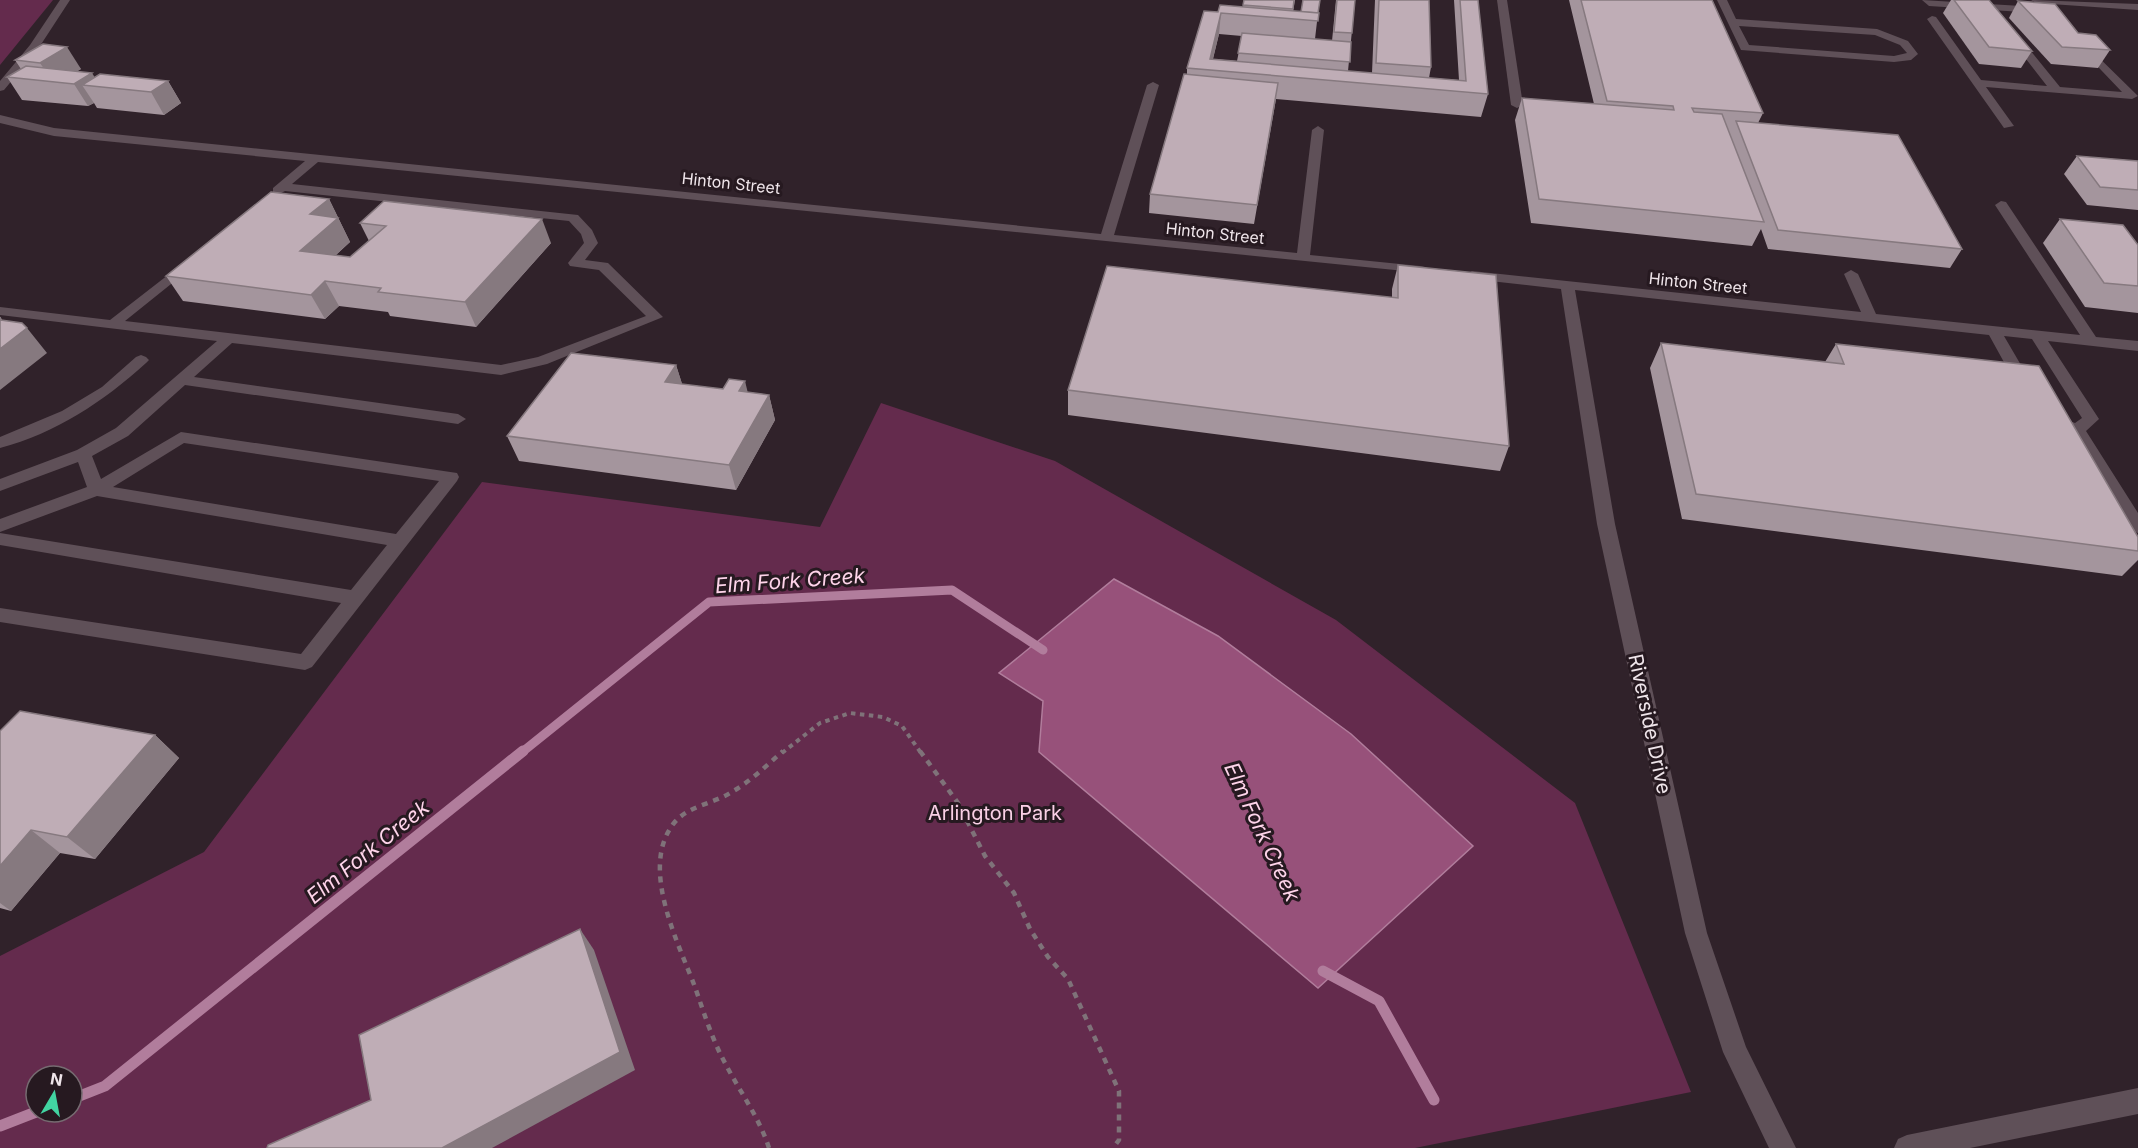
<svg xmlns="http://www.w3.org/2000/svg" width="2138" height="1148" viewBox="0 0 2138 1148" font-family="Inter,sans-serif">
<rect width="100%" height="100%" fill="#30222a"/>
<!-- green -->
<g fill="#642b4d" fill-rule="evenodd">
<polygon points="0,0 53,0 0,65"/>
<path d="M881,403L1055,461L1336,620L1575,803L1691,1092L1415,1148H0V956L204,852L482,482L820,527ZM36,1076H72V1112H36Z"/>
</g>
<!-- water -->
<polygon fill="#97517a" stroke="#b17d9c" stroke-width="1.5" points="1114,579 1218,636 1351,734 1473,846 1318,988 1039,752 1043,701 999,673"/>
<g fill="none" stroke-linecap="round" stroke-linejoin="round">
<!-- stream-far1 -->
<polyline stroke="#b17d9c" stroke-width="9" points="521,753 709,602 952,590 1043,650"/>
<!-- stream -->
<g stroke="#b17d9c" stroke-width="11">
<polyline points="1323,971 1379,1001 1434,1100"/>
<polyline points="72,1099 105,1086 523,751"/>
<polyline points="0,1126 36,1112"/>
</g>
<!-- path-far1 -->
<polyline stroke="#7f7279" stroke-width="4" stroke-dasharray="4.5 4.5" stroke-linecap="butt" points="782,753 820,723 850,713 883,717 902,726 921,753"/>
<!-- path -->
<g stroke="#7f7279" stroke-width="4.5" stroke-dasharray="6 6" stroke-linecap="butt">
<polyline points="920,751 958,803 985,856 1014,893 1030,929 1048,957 1068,979 1119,1091 1119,1140 1113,1148"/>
<path d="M769,1148C759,1117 740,1092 725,1063C712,1039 704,1013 695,987C678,942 639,867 674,823C688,806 712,804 730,793C750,782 766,766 783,751"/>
</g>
<!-- minor -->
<g fill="#5f5058" fill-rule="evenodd">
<polygon points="60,0 70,0 38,49 4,90 0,91 0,81 30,45"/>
<polygon points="1497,0 1507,0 1523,105 1517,108 1511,105"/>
<path d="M1717,0H1727L1736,19L1877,29L1908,41L1918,54L1911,60L1894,62L1741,50ZM1739,26L1875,35L1900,45L1907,53L1894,56L1749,45Z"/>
<polygon points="1922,0 2037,7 2042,10 2037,13 1929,6"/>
<polygon points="2031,0 2138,4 2138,10 2036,3"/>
<polygon points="1932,16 1936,17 1981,80 2047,86 2008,36 2013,33 2017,34 2060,87 2122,92 2081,49 2081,45 2085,44 2138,96 2132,99 1986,87 2014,126 2004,128 1927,19"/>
<path d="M1153,82L1159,85L1114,235L1297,253L1312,130L1318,126L1324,130L1310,255L1420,266L1425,267V273L318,162L292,184L578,215L592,230L598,243L585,260L608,263L663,317L547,364L501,375L232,343L194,377L458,414L466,419L458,424L185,385L128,436L92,456L101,479L181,432L457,473L459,477L457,481L312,667L305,670L0,622V608L301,654L341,603L0,545V533L351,590L387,545L97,496L0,532V519L87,487L78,462L0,491V479L77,450L116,428L217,341L0,315V307L110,320L186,261L193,265L191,268L125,321L501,365L538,357L646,316L599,270L570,266L568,263L584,243L581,234L569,221L285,191L277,195L273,194V188L305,161L54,136L0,123V115L54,128L1101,234L1147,85ZM184,443L439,481L396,534L113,487Z"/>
<polygon points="2001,201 2006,202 2096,337 2138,341 2138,351 2048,341 2099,419 2086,431 2138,513 2138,533 2132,531 2071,434 2047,424 2045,420 2053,415 2075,423 2082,418 2032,339 2004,336 2032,384 2024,389 2016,384 1989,335 1575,290 1615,524 1707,933 1746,1047 1796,1148 1769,1148 1723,1052 1685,933 1597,524 1561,289 1472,279 1465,275 1472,271 1861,312 1844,274 1851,270 1858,274 1876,314 2080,335 1995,205"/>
<path d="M141,355L146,357L149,360L146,363C103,402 56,433 0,448V437L62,411L102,387L136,357Z"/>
<polygon points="2138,1088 2138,1114 1970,1148 1894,1148 1898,1139 1907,1135"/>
</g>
</g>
<!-- wall -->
<g fill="#a4959d" fill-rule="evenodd">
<path d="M1244,0H1295L1293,11L1318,13L1315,39L1332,41L1336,0H1355L1348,71L1372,73L1375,0H1429L1431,67L1429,78L1459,80L1454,0H1478L1488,94L1481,117L1276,99L1254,224L1149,213L1150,194L1187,75V68L1218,12L1243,7ZM1219,34L1242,36L1237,61L1213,59Z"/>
<polygon points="1569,0 1712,0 1763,113 1758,123 1962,249 1950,268 1768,249 1761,229 1752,246 1531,223 1515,120 1522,98 1594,104"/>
<polygon points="1951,0 1989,0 2032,51 2021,68 1979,64 1943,13"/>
<polygon points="2018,1 2110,50 2098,68 2051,64 2009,18"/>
<polygon points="43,44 81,69 77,71 95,78 168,81 181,103 164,115 97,108 94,103 88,106 22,100 7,77 21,69 15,60"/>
<polygon points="2077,156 2138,161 2138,210 2087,205 2064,174"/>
<polygon points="329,199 350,242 336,255 350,257 369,241 360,223 551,243 476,327 390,316 388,312 339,306 325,319 183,301 166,276"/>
<polygon points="2060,219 2138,286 2138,313 2085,307 2043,243"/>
<polygon points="1398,265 1509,446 1500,471 1068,415 1068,390 1392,298 1392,289"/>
<polygon points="1661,343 1825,362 1836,344 2138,537 2138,560 2122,576 1682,519 1650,368"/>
<polygon points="676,365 682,384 769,395 775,420 736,490 519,461 507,436"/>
<polygon points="0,731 155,735 179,758 95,859 60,853 11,911 0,908"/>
</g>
<!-- shaded-wall -->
<g fill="#86797f">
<polygon points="1221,13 1219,34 1210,70 1210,59"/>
<polygon points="67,47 81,69 59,82 53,82 40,63"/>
<polygon points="92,73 101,87 82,85 94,103 88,106 74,84"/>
<polygon points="168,81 181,103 164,115 151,92"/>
<polygon points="329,199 350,242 313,275 300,251 310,214"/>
<polygon points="542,219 551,243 476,327 465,302"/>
<polygon points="325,281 339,306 325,319 311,295"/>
<polygon points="0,317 16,337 27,328 47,353 0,390"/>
<polygon points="676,365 684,390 665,382"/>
<polygon points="745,381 751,406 739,391"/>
<polygon points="769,395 775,420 736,490 729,465"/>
<polygon points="155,735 179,758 95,859 67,837"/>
<polygon points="31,830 60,853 11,911 0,903 0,866"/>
<polygon points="580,929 594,950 635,1070 492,1148 442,1148"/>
</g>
<!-- building -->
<g fill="#bfadb6" stroke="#86797f" stroke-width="1.5">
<polygon points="1244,0 1294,0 1293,9 1243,5"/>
<polygon points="1303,0 1320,0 1318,13 1301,12"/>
<polygon points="1337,0 1355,0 1352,33 1334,32"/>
<polygon points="1379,0 1429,0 1431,67 1376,63"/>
<polygon points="1460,0 1478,0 1488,94 1187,68 1204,11 1218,12 1220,5 1319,13 1318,21 1221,13 1210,59 1466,81"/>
<polygon points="1581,0 1712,0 1763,113 1692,108 1694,112 1722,114 1764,222 1539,199 1522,98 1674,110 1673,106 1607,101"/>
<polygon points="1954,0 1989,0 2032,51 1989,47"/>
<polygon points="2018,1 2055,4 2078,33 2096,35 2110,50 2062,47"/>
<polygon points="1242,33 1351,42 1350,62 1238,53"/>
<polygon points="43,44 67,47 40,63 15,60"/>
<polygon points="26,66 92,73 74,84 7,77"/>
<polygon points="100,74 168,81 151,92 82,85"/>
<polygon points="1184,74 1278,83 1257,205 1150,194"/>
<polygon points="1736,121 1898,135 1962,249 1778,230"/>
<polygon points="2077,156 2138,161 2138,190 2100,187"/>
<polygon points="271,192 329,199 310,214 338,218 300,251 350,257 386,226 360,223 384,201 542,219 465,302 378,292 381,288 325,281 311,295 166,276"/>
<polygon points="2060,219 2123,225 2138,245 2138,286 2104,283"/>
<polygon points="1398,265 1496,275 1509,446 1068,390 1107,266 1398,298"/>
<polygon points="0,317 1,320 22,323 27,328 0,349"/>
<polygon points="1661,343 1844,364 1836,344 2039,366 2138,537 2138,551 1696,494"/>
<polygon points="571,353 676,365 665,382 723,389 729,379 745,381 739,391 769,395 729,465 507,436"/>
<polygon points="20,711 155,735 67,837 31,830 0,866 0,731"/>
<polygon points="580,929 620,1052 442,1148 267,1148 268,1145 371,1100 359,1035"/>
</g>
<g text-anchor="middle" stroke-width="6" stroke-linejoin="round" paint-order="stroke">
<!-- far-street labels -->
<g font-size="16" fill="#efe5ea" stroke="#261920">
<text transform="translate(731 183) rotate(6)" y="6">Hinton Street</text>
<text transform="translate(1215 233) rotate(6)" y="6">Hinton Street</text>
<text transform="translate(1698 283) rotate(6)" y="6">Hinton Street</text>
</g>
<!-- street labels -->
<g font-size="20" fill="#efe5ea" stroke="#261920">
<text transform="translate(1650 724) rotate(78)" y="7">Riverside Drive</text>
</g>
<!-- park labels -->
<g font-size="20" fill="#f9cfe5" stroke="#261920">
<text x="995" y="820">Arlington Park</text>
</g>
<!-- water labels -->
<g font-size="21" font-style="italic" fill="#fed4ea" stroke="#261920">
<text transform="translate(790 581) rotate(-4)" y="7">Elm Fork Creek</text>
<text transform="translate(1262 832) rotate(65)" y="7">Elm Fork Creek</text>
<text transform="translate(368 852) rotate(-39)" y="7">Elm Fork Creek</text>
</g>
</g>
<!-- north arrow -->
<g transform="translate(54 1094) rotate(10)"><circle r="28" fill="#261920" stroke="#766b71" stroke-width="1.5"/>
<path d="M0-4.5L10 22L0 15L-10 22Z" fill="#42d4a1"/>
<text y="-9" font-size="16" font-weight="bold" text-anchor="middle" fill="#efe5ea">N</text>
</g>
</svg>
